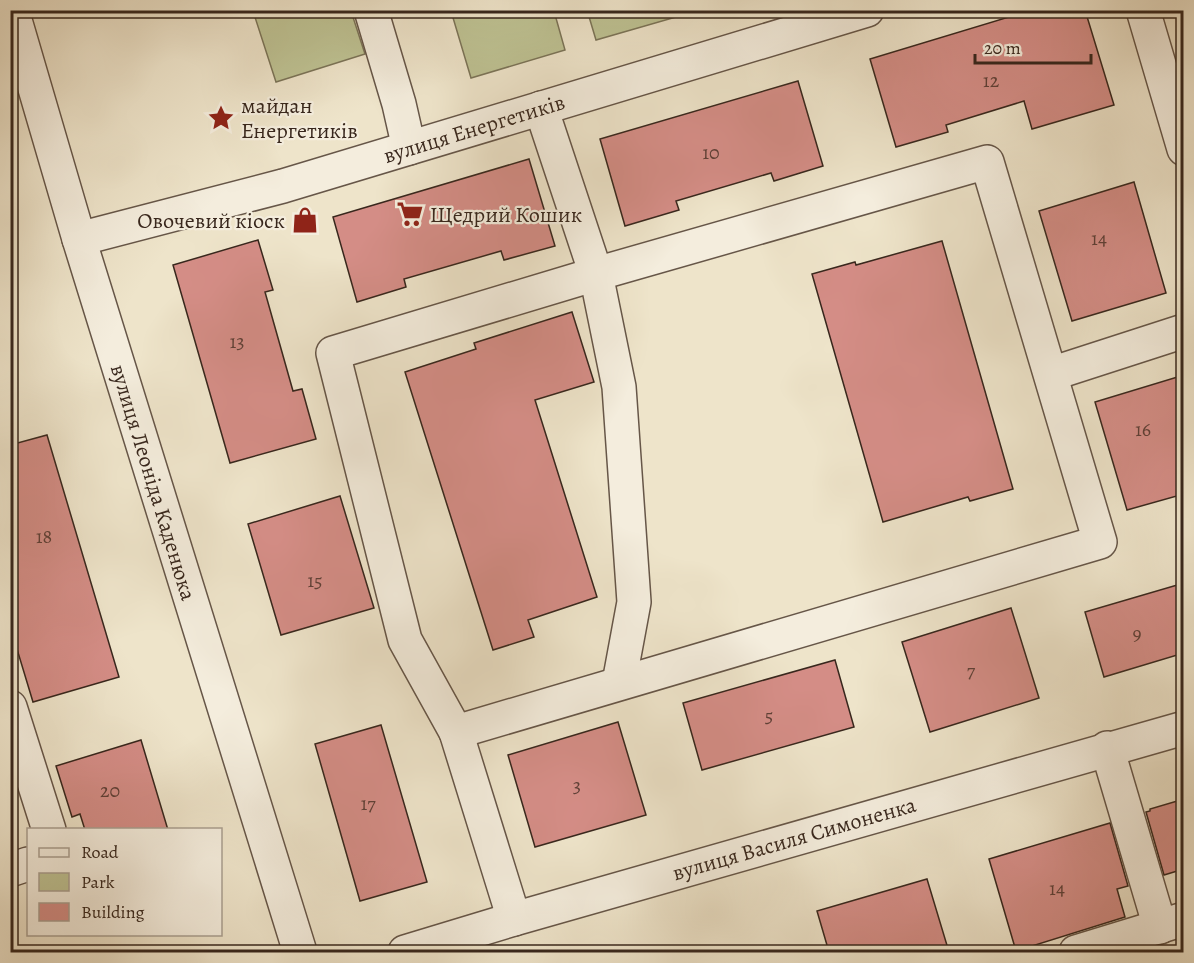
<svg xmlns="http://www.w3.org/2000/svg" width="1194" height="963" viewBox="0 0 1194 963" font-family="Alegreya,serif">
<rect width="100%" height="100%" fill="#eee4ca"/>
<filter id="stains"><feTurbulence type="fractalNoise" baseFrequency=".00333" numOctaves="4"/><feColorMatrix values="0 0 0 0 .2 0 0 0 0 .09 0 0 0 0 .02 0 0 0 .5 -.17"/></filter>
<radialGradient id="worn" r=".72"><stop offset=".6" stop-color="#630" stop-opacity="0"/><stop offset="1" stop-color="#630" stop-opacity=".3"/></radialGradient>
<!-- green -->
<g fill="#bec293" stroke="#7b7458" stroke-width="1.5">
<polygon points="587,10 697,10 697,11 596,40"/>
<polygon points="253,11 351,11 365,54 276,82"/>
<polygon points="451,11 554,11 565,50 471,78"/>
</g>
<!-- building -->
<g fill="#d48d86" stroke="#38271d" stroke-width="1.5">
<polygon points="1032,10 1085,10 1114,105 1032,129 1024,101 946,125 948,132 896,147 870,59"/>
<polygon points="798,81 823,166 774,181 771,173 676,201 679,210 625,226 600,139"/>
<polygon points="529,159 555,246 504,260 501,251 404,279 406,287 357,302 333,217"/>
<polygon points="1134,182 1166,293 1072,321 1039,211"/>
<polygon points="258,240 273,290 265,292 293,391 302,389 316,439 230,463 173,265"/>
<polygon points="942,241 1013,489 970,501 968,497 883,522 812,274 855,262 856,265"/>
<polygon points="572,312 594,382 535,400 597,597 528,620 534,637 493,650 405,372 476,349 474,343"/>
<polygon points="1184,375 1184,494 1127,510 1095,402"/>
<polygon points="47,435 119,677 33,702 10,626 10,445"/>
<polygon points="340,496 374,608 281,635 248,524"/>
<polygon points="1184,583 1184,653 1104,677 1085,612"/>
<polygon points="1011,608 1039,698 930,732 902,642"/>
<polygon points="835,660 854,727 702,770 683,703"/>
<polygon points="618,722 646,815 535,847 508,755"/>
<polygon points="381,725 427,882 360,901 315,744"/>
<polygon points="141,740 168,830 85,830 80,814 72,817 56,766"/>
<polygon points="1184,799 1184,869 1164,875 1146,812 1150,811 1150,809"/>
<polygon points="1110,823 1128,886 1117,889 1125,917 1016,951 989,859"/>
<polygon points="927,879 949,952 829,952 817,911"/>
</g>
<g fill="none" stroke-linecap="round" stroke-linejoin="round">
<!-- minor casing -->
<g stroke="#665648" stroke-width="36">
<g id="minor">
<polyline points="12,10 79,239 300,952"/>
<polyline points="371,10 399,104 409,148"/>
<polyline points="1143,10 1184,149"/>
<polyline points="541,108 596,274 619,387 634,602 619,683"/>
<polygon points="987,162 1100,542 456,732 405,640 333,353 596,274"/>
<polyline points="79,239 283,186 867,10"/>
<polyline points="1051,374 1184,331"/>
<polyline points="10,707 49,830"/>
<polyline points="456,732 514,919"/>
<polyline points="1107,748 1160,927"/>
<polyline points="10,870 28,864"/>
<polyline points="405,952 514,919 1184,728"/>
<polyline points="1076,952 1184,919"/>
</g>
</g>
<!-- minor -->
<use href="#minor" stroke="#f4eddd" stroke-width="33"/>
</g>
<!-- icons -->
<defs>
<g id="sight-bare" transform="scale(2.07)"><path d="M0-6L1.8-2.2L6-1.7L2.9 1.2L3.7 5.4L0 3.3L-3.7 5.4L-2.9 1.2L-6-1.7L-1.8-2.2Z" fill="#8f2418" stroke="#f4eddd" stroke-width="2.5" paint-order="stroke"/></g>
<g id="supermarket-bare" transform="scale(2.07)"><path d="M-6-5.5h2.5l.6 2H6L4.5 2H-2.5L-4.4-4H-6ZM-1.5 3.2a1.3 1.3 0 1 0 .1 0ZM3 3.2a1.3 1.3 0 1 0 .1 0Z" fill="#8f2418" stroke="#f4eddd" stroke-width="2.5" paint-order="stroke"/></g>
<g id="shop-bare" transform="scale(2.07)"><path d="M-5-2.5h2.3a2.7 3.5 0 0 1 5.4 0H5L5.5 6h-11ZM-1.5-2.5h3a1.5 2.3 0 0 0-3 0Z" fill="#8f2418" stroke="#f4eddd" stroke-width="2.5" paint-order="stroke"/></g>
</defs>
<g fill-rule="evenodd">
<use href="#sight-bare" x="221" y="118"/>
<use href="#supermarket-bare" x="410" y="214"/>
<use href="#shop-bare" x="305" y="220"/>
</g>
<g text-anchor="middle" stroke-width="4.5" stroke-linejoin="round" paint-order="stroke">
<!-- number labels -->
<g font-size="20" fill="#5f4037">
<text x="991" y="87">12</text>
<text x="711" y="159">10</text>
<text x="1099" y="245">14</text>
<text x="237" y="348">13</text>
<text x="1143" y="436">16</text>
<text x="44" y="543">18</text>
<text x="315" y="587">15</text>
<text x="1137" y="640">9</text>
<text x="971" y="677">7</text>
<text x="769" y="722">5</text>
<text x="577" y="792">3</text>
<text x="110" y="797">20</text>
<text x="368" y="810">17</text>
<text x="1057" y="895">14</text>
</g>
<!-- poi labels -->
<g font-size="22" fill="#38271d" stroke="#f4eddd" text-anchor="start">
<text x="241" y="113">майдан<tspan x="241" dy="25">Енергетиків</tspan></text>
<text x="430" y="222">Щедрий Кошик</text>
<text x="285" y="228" text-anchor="end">Овочевий кіоск</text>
</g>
<!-- street labels -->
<g font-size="22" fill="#38271d" stroke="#f4eddd">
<text transform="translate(474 128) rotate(-17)" y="8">вулиця Енергетиків</text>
<text transform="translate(154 482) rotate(73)" y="8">вулиця Леоніда Каденюка</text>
<text transform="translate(794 838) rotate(-16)" y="8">вулиця Василя Симоненка</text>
</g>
</g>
<!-- margin -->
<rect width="1194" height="963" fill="none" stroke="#eee4ca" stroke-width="36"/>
<rect x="12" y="12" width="1170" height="939" fill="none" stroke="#38271d" stroke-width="3"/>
<rect x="18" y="18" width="1158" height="927" fill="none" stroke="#38271d" stroke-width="1.5"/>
<!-- legend -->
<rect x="27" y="828" width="195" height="108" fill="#f4eddd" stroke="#a99e90" stroke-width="1.5"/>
<rect x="39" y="848" width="30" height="9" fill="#f4eddd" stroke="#a99e90" stroke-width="1.5"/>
<text x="81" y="858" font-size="18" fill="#38271d">Road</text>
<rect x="39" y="873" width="30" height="18" fill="#bec293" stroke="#a99e90" stroke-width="1.5"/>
<text x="81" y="888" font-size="18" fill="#38271d">Park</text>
<rect x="39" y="903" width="30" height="18" fill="#d48d86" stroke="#a99e90" stroke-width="1.5"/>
<text x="81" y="918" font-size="18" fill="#38271d">Building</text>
<!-- scale -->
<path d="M975 54v9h116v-9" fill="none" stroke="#38271d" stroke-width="3"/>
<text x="984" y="54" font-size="18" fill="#38271d" stroke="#f4eddd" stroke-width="4.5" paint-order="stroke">20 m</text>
<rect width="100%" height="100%" filter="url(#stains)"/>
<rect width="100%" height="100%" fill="url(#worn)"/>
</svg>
